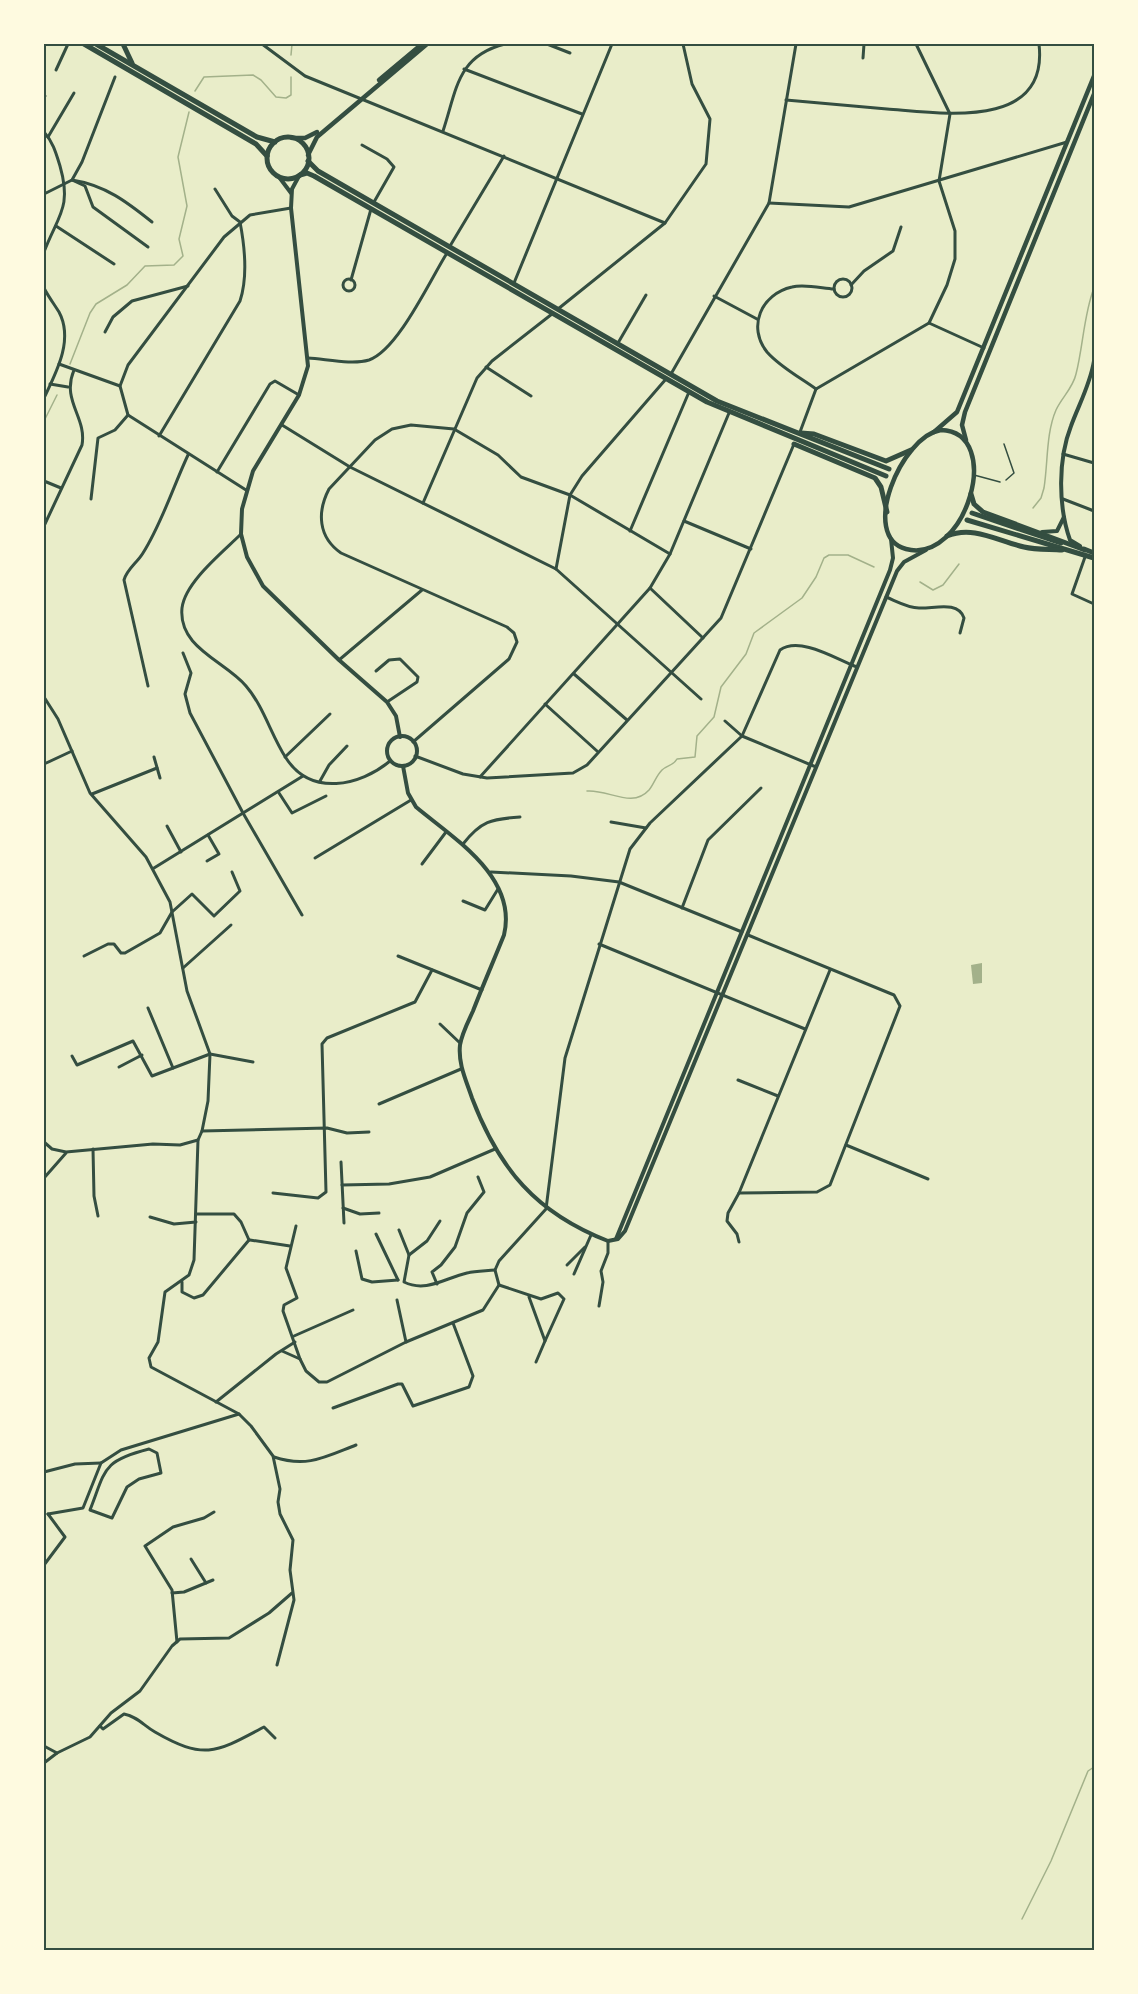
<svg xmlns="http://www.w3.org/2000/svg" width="1138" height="1994" viewBox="0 0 1138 1994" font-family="Jost,sans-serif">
<rect width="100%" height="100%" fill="#e9edc9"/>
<!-- water -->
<polygon fill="#a3b18a" points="982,963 982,983 973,984 971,965"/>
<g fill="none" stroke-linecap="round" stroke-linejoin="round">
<!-- stream -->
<g stroke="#a3b18a" stroke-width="1.5">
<polyline points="291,55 292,44"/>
<polyline points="195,91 204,77 253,75 261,80 276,97 286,98 291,95 291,77"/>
<polyline points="70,364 90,313 96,304 127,285 145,266 174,265 183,256 179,239 187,206 178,157 189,112"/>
<polyline points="44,421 57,395"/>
<path d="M1033,508L1041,498L1044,488C1048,463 1046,433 1056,410C1062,397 1073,388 1076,374C1083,347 1084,313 1094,288"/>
<polyline points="920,582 933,590 943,585 959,564"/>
<path d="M587,791C608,789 632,809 649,790C654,784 656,776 662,770C667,765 673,766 677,759L695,757L697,736L714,717L721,687L746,654L754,633L802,598L816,577L824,558L829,555H848L874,567"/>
<polyline points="1022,1919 1051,1861 1088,1771 1094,1767"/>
</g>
<!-- service -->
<g stroke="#344e41" stroke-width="1.5">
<polyline points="1004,444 1014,473 1006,480"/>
<polyline points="974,475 1000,482"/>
</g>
<!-- minor -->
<g stroke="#344e41" stroke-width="3">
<polyline points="262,44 305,76 665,223"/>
<polyline points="547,44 570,53"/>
<polyline points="863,58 864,44"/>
<polyline points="464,69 582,114"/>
<polyline points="56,70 68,44"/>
<path d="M115,77L82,162L72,180C105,185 127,202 152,222"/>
<polyline points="44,97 45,96"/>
<path d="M786,100C820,103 853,106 887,109C941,113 1049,131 1039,44"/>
<path d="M443,131C457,89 457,56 505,44"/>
<path d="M44,132C53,142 56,153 60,166C72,208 58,215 44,252"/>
<polyline points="48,137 74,93"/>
<polyline points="362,145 387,159 394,167 374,202"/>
<polyline points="44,194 72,180 85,186 93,207 148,247"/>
<polyline points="769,203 849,207 1067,142"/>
<polyline points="56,226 114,264"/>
<polyline points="450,246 504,156"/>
<circle cx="349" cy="285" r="6"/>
<circle cx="843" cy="288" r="9"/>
<polyline points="351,280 371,209"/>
<polyline points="514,283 612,44"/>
<polyline points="851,285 864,271 893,251 901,227"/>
<path d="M44,288C48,296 54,304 59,312C74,340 56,373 44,398"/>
<polyline points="714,296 757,319"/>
<polyline points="558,309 665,223 706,164 710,119 692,84 683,44"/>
<polyline points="929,323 984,348"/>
<polyline points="105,332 113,317 132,301 188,286"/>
<polyline points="618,343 646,295"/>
<path d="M308,358C326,359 352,365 369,360C398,350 430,280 447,253"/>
<polyline points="59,364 120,386"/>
<polyline points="486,367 531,396"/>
<polyline points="671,374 769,203 796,44"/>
<polyline points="50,384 68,387"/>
<polyline points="816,389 929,323 947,285 955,259 955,231 939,181 950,114 916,44"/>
<path d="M816,389C801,378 780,367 767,352C747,327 761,294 792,287C804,284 821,288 834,289"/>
<polyline points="282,425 350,467 556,569 701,699"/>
<polyline points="800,432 816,389"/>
<path d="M159,436L240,301C248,277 245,248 240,222L232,216L215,189"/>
<polyline points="1063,454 1094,463"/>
<polyline points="217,472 270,384 275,381 299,395"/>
<polyline points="44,481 61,488"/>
<polyline points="246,490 128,415 120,386 128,365 224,237 250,215 291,208"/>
<polyline points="91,499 98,438 115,430 128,415"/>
<polyline points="1063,499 1094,511"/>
<polyline points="423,503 477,378 492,361 552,314"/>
<polyline points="684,521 751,549"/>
<path d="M44,526L82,445C87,417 61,401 74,370"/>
<polyline points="630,531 689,392"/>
<path d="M241,534C223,552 185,582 182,608C178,648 225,661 246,686C264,707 271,735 286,758C311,797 360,786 390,761"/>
<polyline points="1085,557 1072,594 1094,604"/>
<polyline points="556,569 570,495 582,476 666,379"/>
<polyline points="650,588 703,638"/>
<path d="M886,597C896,601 908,608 919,608C933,609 958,600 964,618L960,633"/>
<polyline points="183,653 191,673 185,694 190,713 243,813 302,915"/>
<polyline points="339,660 422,590"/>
<polyline points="376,671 389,660 400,659 418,677 417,682 387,702"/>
<polyline points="574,674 627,720"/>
<path d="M148,686L124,580C127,569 137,563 143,553C162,523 173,487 188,455"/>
<polyline points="44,697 58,719 90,793 146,857 170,902 187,991 210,1054 208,1101 202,1131 198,1140 194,1260 189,1275 165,1292 158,1342 149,1358 151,1367 239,1414 251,1426 273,1456 280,1489 278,1502 280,1514 293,1540 290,1570 294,1600 277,1665"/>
<polyline points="545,704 597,751"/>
<polyline points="725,721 742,736 816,767"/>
<path d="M413,742L509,659L517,642L514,633L507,627L341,553C318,537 317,512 329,489L375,440L392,429L411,425L454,429L498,455L521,477L570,495L670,554"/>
<polyline points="415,756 463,774 487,778 573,773 587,765 721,618 794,444"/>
<polyline points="154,757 160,778"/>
<polyline points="285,757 330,714"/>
<polyline points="44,764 72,751"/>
<polyline points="480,777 650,588 670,554 729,413"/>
<polyline points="320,781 329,765 347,746"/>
<polyline points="279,793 292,813 326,796"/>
<polyline points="92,794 157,768"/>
<polyline points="611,822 646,828"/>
<polyline points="167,826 181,852"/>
<path d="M463,844C481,821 491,819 520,817"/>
<polyline points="315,858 411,800"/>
<polyline points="207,861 219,854 208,835"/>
<polyline points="422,864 446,832"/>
<polyline points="154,868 303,776"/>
<polyline points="491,872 571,876 619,882 742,932"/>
<polyline points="463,901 485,910 498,889"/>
<polyline points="682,908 708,840 761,788"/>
<polyline points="599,944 805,1029"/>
<polyline points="84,956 108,944 114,944 121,953 125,953 160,933 172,912 192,894 214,916 240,891 232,872"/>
<polyline points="398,956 482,990"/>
<polyline points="183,968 231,925"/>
<polyline points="148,1008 173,1068"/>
<polyline points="440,1024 460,1043"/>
<polyline points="72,1056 77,1065 133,1041 152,1076 210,1054 253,1062"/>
<polyline points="119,1067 142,1055"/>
<polyline points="738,1080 778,1096"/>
<polyline points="379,1104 461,1069"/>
<polyline points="202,1131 327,1128 347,1133 369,1132"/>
<polyline points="44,1142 52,1149 66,1152 153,1144 180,1145 198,1140"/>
<polyline points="846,1145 928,1179"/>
<polyline points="93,1149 94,1196 98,1216"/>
<polyline points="341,1162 344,1223"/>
<polyline points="44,1178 66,1153"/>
<polyline points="342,1185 389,1184 430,1177 495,1149"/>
<polyline points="273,1193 318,1198 326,1192 322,1044 327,1038 415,1002 432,970"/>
<polyline points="739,1193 817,1192 830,1185 900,1006 894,995 748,935"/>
<polyline points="343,1208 360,1214 379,1213"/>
<polyline points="196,1214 234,1214 241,1222 249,1240"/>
<polyline points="150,1217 174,1224 196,1222"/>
<path d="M296,1226L286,1268L297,1298L284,1305L283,1311L300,1359L306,1371L319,1382H327L406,1342L483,1310L499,1285L495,1270L499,1261L546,1209L565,1058L630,849L650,823L742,736L780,650C800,636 836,659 857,667"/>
<path d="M399,1230L409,1255L404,1282C426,1293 445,1278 467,1273C476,1271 486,1271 495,1270"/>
<polyline points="376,1234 398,1280"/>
<polyline points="250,1240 290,1246"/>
<polyline points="739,1242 737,1234 727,1221 728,1213 739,1193 830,970"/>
<polyline points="356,1251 362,1279 372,1282 398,1280"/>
<polyline points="409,1255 427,1241 440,1221"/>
<polyline points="567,1265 585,1247"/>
<polyline points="574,1274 591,1235"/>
<polyline points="182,1282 182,1292 194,1298 203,1295 249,1240"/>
<polyline points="437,1284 432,1272 441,1265 455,1247 467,1213 484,1192 478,1177"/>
<polyline points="499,1285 541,1299 558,1293 564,1299 545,1341 529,1297"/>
<polyline points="397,1300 406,1342"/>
<polyline points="599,1306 603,1282 601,1271 608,1253 608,1241"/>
<polyline points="294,1336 353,1310"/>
<polyline points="282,1351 300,1359"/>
<polyline points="536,1362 545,1341"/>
<polyline points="216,1402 276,1354 295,1342"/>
<polyline points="333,1408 398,1384 402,1384 413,1406 469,1387 473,1376 453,1323"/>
<path d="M149,1449L157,1453L161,1473L139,1479L127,1487L112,1518L90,1510C106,1469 102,1461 149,1449Z"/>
<path d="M274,1457C307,1468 325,1457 356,1445"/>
<polyline points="44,1472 75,1464 101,1463"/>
<polyline points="48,1514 83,1508 101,1463 121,1450 239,1414"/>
<polyline points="191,1559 206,1583"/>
<polyline points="44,1565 65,1537 48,1514"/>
<polyline points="172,1593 184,1592 213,1580"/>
<polyline points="177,1642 172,1590 145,1546 173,1527 204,1518 214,1512"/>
<path d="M100,1726L103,1729L124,1714C138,1717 143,1725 155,1732C205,1761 217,1752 264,1727L275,1738"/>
<polyline points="44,1746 57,1753"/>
<polyline points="44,1763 57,1753 90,1737 111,1713 140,1691 172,1646 180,1639 229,1638 269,1613 292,1593"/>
</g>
<!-- tertiary -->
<g stroke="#344e41" stroke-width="4">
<polyline points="299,176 292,189 291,208 308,366 299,395 253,471 242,509 241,534 247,557 263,586 339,660 387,702 396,716 400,737"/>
<polyline points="279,177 291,193"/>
<polyline points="1042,532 1057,531 1064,517"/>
<path d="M1080,546L1070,540C1058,506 1058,459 1071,426C1079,404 1090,385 1094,361"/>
<circle cx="402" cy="751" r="15"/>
<path d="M403,766L408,793L416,807C453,838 518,877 504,935C494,960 483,985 473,1011C468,1022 462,1033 460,1045C458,1064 466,1080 472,1098C499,1169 536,1213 608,1241L618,1239L625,1231L897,571L904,562L926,550"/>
<polyline points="616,1239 890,570 893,558 891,539"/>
</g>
<!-- secondary -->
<g stroke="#344e41" stroke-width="4.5">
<polyline points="379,80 422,44"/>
<polyline points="292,138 305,138 317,132"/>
<polyline points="308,155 317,137 427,44"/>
<path d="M941,430C1005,432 966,565 906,549C859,537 901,436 941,430Z"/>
<polyline points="934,432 957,412 1094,76"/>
<polyline points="966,440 962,425 965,412 1094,94"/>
</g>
<!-- primary -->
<g stroke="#344e41" stroke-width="5">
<polyline points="84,44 256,144 267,156"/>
<polyline points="96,44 257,137 275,142"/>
<polyline points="123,44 132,63"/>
<circle cx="288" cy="158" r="21"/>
<polyline points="308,161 318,171 717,401 889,469"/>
<polyline points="300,175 307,173 314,176 707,402 886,476"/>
<polyline points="801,433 814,434 886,461 911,450"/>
<polyline points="794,444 875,478 881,487 887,512"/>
<polyline points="971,494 974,504 983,512 1085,550"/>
<polyline points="972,513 1061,543"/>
<polyline points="967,520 1094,558"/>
<path d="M947,536C973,525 998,541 1024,547C1036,550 1050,549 1062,550"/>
<polyline points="1084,549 1094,553"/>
</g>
</g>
<!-- border -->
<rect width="1138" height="1994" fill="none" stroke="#fefae0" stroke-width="90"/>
<rect x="45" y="45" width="1048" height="1904" fill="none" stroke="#344e41" stroke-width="2"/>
</svg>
